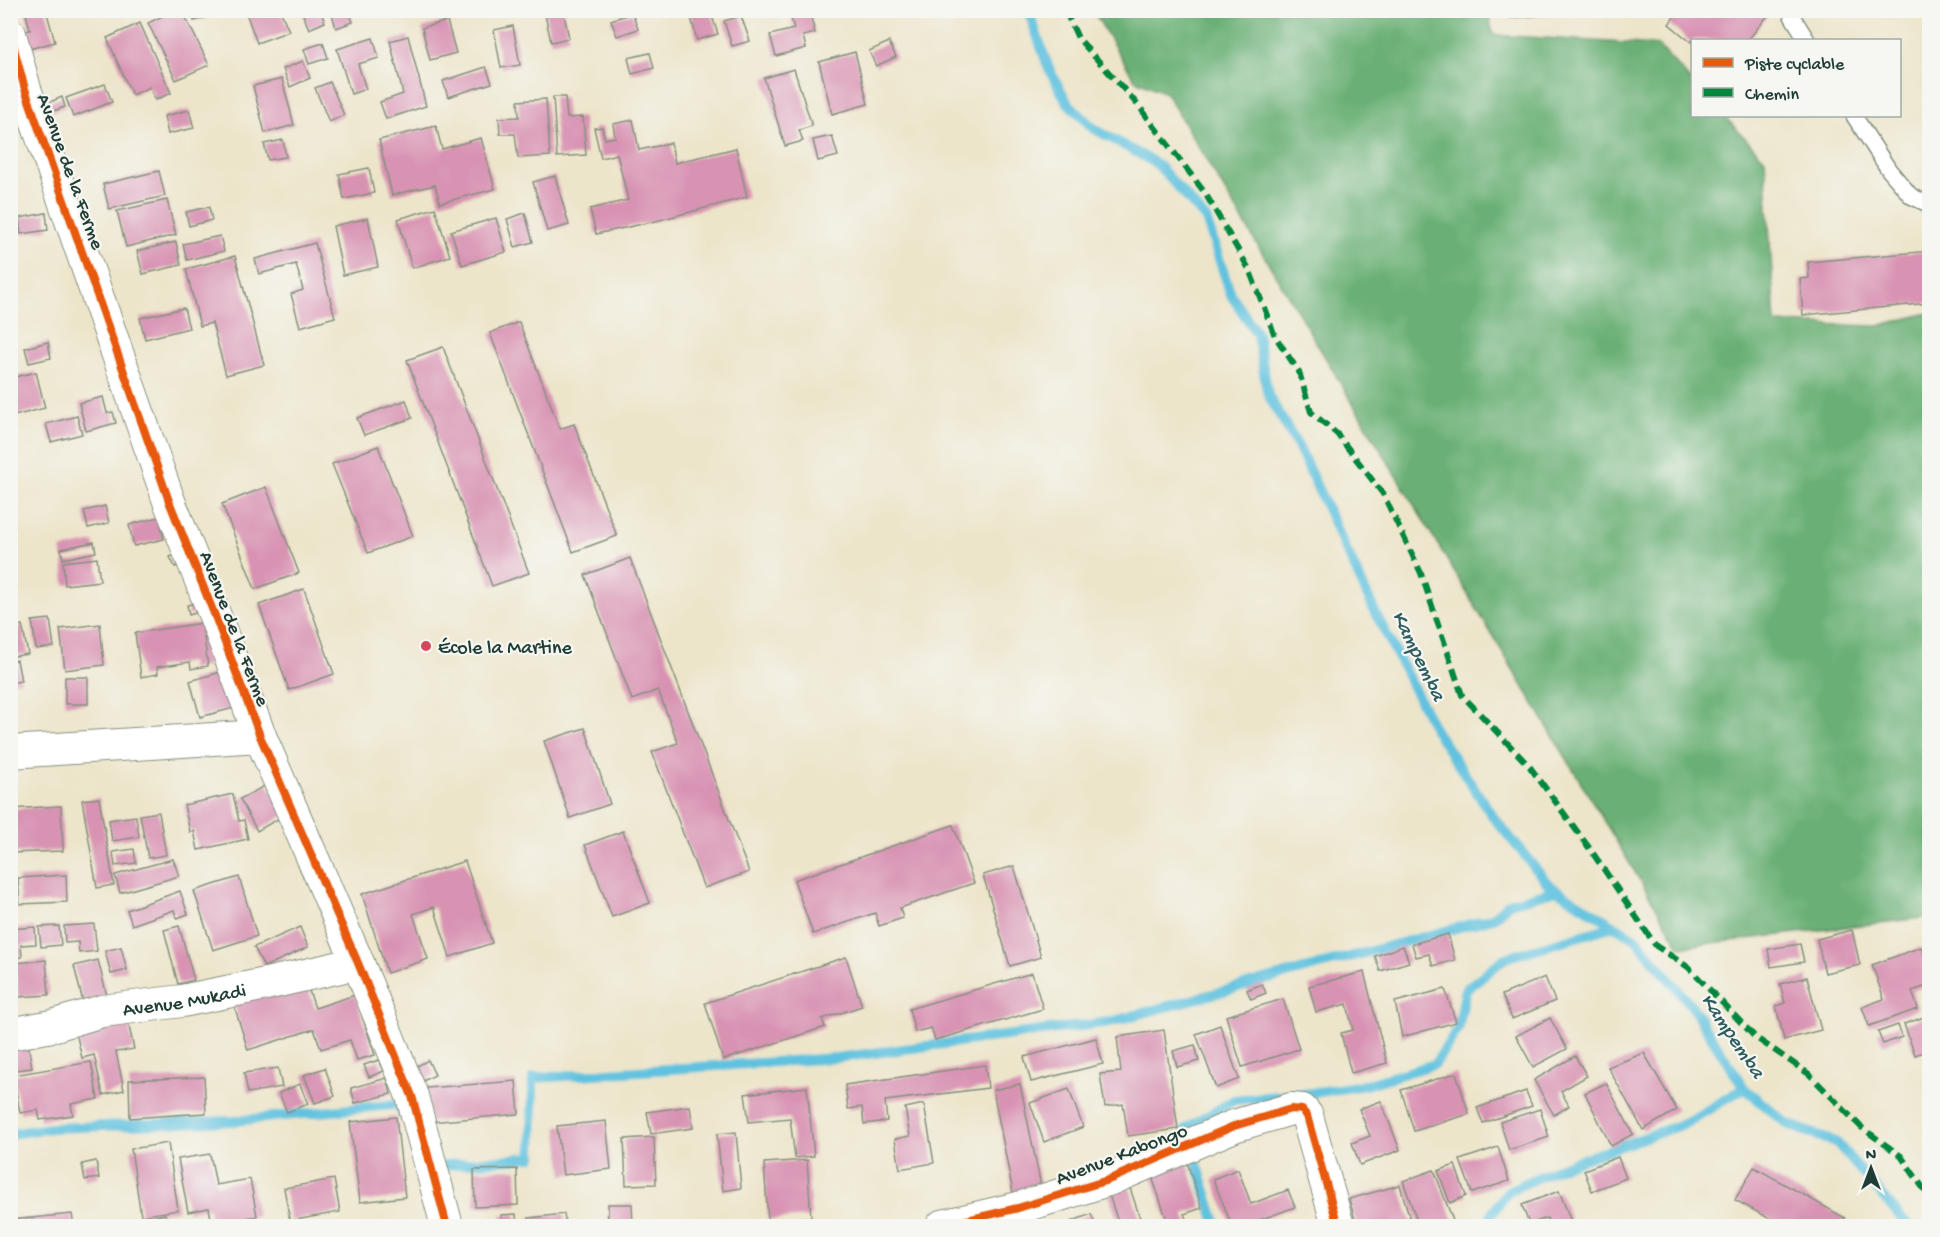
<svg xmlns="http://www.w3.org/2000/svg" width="1940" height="1237" viewBox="0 0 1940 1237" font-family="'Gochi Hand',sans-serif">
<rect width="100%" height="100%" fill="#f6f6f2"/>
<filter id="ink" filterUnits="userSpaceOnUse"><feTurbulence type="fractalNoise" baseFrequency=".0167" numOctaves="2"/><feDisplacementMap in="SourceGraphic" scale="12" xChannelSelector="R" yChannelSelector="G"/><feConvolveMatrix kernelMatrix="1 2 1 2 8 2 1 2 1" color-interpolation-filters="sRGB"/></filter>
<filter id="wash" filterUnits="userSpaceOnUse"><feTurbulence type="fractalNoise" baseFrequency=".008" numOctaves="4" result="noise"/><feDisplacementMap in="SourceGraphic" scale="24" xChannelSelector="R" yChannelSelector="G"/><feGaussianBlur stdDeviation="1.35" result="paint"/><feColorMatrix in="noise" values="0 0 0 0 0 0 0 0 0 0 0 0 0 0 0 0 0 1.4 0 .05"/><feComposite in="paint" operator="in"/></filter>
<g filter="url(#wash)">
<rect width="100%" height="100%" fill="#ede5ca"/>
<!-- forest -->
<polygon fill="#6ab076" stroke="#447655" stroke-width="1.5" points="1093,11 1488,11 1493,35 1658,45 1692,82 1692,116 1724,116 1765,159 1775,323 1877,326 1929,313 1929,917 1680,947 1166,93 1135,80"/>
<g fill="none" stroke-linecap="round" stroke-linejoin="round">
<!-- stream -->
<g stroke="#60c2df" stroke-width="10">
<polyline points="1028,10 1049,69 1067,102 1093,128 1157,164 1206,219 1231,295 1257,334 1268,395 1299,448 1374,610 1435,730 1494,818 1549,885 1636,939 1691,1005 1744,1088 1787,1124 1837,1143 1908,1226"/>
<polyline points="10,1134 51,1128 235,1121 399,1104 402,1114"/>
<polyline points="433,1169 446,1165 532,1157 533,1078 836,1058 1110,1022 1493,918 1509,903 1557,890"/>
<polyline points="1217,1226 1186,1129 1234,1100 1312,1093 1365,1085 1435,1064 1458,1029 1466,989 1505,958 1614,926"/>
<polyline points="1490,1226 1491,1215 1508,1191 1563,1166 1686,1123 1744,1088"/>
</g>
</g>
<g id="blocks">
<!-- building -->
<g fill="#d892b2">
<polygon points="25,10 46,10 55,42 22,51 18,33 30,30"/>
<polygon points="175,10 182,10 209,65 176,80 148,23"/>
<polygon points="191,10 215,10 216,15 194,21"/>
<polygon points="245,10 280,10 289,31 257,43"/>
<polygon points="301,10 320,10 325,22 309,29"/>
<polygon points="344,10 349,10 353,22 336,28 332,14"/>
<polygon points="544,10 563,10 569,38 551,42"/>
<polygon points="689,10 710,10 718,34 697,40"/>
<polygon points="789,10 809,10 815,33 803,36 806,48 776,56 770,35 794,29"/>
<polygon points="1510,10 1555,10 1556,14 1511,18"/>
<polygon points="1679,10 1767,10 1770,13 1748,40 1692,40 1692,43 1669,24"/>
<polygon points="632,13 638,29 617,36 611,20"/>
<polygon points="741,16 750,41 732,46 724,21"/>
<polygon points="447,21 456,53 430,60 422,28"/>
<polygon points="140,23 171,93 155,100 150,87 132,95 107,38"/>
<polygon points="513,26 520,65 501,68 494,30"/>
<polygon points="408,36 426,106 386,119 380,102 403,94 390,41"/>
<polygon points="373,38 379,58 358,64 366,89 351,94 337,49"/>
<polygon points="889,42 896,57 876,66 869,51"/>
<polygon points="323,43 328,58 309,64 304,49"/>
<polygon points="855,52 868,104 832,114 819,62"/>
<polygon points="650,53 654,68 632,74 628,58"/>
<polygon points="303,61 310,78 290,87 283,69"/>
<polygon points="486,67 492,83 448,97 443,81"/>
<polygon points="794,69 812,126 799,130 803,141 785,146 764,78"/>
<polygon points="282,79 294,125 265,133 253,86"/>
<polygon points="330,82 344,115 329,122 315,88"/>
<polygon points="105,84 112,102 73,117 66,98"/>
<polygon points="62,97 65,107 53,111 50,102"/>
<polygon points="553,97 565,97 567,118 583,117 586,155 557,157"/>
<polygon points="546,99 550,156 518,158 515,134 500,134 499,118 519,117 518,101"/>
<polygon points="189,110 194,128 168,134 164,116"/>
<polygon points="633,120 639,150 671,143 675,163 736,148 747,197 656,221 596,234 590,209 628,200 617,154 601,158 594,128 602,127 605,139 615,137 613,124"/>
<polygon points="436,126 442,149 481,138 495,189 440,203 435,185 392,195 379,140"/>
<polygon points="832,136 838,156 818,161 813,140"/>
<polygon points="283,140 286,157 268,160 264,144"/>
<polygon points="369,168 374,193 344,199 339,174"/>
<polygon points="159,171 165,196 109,209 103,184"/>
<polygon points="555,176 569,225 547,231 533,182"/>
<polygon points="167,200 176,235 126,247 117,211"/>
<polygon points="209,207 212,220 189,226 186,212"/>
<polygon points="435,208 450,256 412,268 398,219"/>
<polygon points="46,213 48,230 21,234 19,218"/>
<polygon points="525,213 533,242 515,247 507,219"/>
<polygon points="368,218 378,267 343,275 333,226"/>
<polygon points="496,218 506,252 462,265 451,231"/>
<polygon points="220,236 224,251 187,260 183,244"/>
<polygon points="176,242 181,265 143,274 137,251"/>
<polygon points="315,243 335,317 300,327 291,294 303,290 296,264 259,274 255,259"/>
<polygon points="1930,251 1930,303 1803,315 1800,279 1809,278 1808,262"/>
<polygon points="235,256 264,365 226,375 212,323 200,326 186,269"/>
<polygon points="184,308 189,328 145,339 140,318"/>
<polygon points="519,322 560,429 574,424 617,536 573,552 490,333"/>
<polygon points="48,342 51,358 29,363 25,348"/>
<polygon points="443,347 529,573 492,586 407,360"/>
<polygon points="36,372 45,408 10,417 10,378"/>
<polygon points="103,397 107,413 113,412 116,423 86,431 79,403"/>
<polygon points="406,400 412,418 364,435 357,418"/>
<polygon points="77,416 82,434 51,442 46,424"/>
<polygon points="378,446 413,536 368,553 332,464"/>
<polygon points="266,487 299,573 255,589 222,504"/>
<polygon points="105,506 109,523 88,528 84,511"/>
<polygon points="10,513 15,528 10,529"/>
<polygon points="159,517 164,539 134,546 129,525"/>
<polygon points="94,542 96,552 63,559 61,549"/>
<polygon points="180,552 185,563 175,567 170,557"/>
<polygon points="97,558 100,581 65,585 63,562"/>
<polygon points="630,558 749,872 704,888 652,752 678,743 658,690 632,700 585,575"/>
<polygon points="304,589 334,674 289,690 259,605"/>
<polygon points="200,602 202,611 189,615 187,605"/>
<polygon points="50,619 54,647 36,649 32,621"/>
<polygon points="202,623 208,666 191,669 190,662 157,667 158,674 141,677 135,633"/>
<polygon points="100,624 104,665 65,670 60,629"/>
<polygon points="22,625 28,654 10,657 10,627"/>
<polygon points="17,660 21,681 10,683 10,661"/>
<polygon points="224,671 234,708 200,717 190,681"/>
<rect x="65" y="677" width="23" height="27"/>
<polygon points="585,728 610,804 570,818 544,741"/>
<polygon points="268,784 285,815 257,831 240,799"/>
<polygon points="233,794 239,821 244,820 248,839 198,850 194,831 190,832 184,805"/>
<polygon points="99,798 114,885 97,888 82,800"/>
<polygon points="61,806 63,851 10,853 10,809"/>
<polygon points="159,812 166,855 148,858 140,815"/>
<polygon points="136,816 139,837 112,841 109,820"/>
<polygon points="953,825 974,883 900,908 903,918 879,926 875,913 813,934 794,880"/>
<polygon points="623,831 650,903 612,917 585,845"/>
<polygon points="134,849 136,863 115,866 113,852"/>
<polygon points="173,859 179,876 120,893 115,875"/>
<polygon points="465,861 492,943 450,957 434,907 413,914 428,959 387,973 362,894"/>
<polygon points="1014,866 1041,957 1010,966 983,875"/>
<polygon points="66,875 67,902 20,904 18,878"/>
<polygon points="239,877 257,936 213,950 194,891"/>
<polygon points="180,891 188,914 177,918 174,910 132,925 127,910"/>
<polygon points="94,924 97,951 79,953 78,942 65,943 64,926"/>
<polygon points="59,926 61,945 41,947 39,927"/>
<polygon points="179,926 194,980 178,984 164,930"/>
<polygon points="35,927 36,944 21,945 22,957 10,958 10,929"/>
<polygon points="300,927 308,947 264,967 254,947"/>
<polygon points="1852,930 1860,965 1825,973 1817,939"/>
<polygon points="1448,934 1455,960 1433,966 1429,954 1416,957 1412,944"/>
<polygon points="1800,944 1804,962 1771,967 1768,949"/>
<polygon points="1403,946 1409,962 1380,971 1375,956"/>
<polygon points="121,947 127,970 111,974 105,951"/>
<polygon points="1921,947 1930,971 1930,985 1912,991 1918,1009 1869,1026 1862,1007 1884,999 1872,965"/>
<polygon points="846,957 862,1006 822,1019 825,1027 723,1060 705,1003"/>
<polygon points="46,960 49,995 18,997 15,963"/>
<polygon points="98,960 107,996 83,1002 74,966"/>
<polygon points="1364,972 1387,1063 1351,1073 1341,1033 1353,1030 1347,1004 1316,1012 1309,986"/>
<polygon points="1032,973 1043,1009 935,1040 931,1028 915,1032 909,1009"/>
<polygon points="1545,977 1555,1001 1512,1019 1502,995"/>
<polygon points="1807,977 1821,1030 1784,1040 1776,1006 1785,1003 1780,984"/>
<polygon points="305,979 315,1008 355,995 375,1055 357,1060 350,1040 321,1049 314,1029 248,1050 233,1002"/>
<polygon points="1262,984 1266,993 1251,999 1247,990"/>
<polygon points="1445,989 1456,1022 1402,1037 1395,1002"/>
<polygon points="1283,999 1299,1049 1242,1067 1226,1016"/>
<polygon points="126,1013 134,1049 116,1052 124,1090 103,1095 94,1055 82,1058 74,1024"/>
<polygon points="1930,1015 1930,1050 1915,1055 1904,1024"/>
<polygon points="1550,1018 1567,1049 1533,1067 1516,1036"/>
<polygon points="1220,1025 1239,1079 1216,1088 1196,1034"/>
<polygon points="1898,1025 1902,1037 1883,1044 1878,1032"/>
<polygon points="1164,1030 1178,1129 1128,1136 1123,1104 1105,1107 1100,1074 1121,1072 1117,1037"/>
<polygon points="27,1036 32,1068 16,1070 11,1038"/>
<polygon points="1096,1038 1103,1064 1031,1082 1024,1057"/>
<polygon points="1195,1045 1199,1061 1177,1067 1173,1051"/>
<polygon points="1644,1053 1677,1110 1643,1130 1608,1067"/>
<polygon points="1575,1056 1587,1076 1561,1091 1569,1106 1554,1115 1534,1080"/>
<polygon points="379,1060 384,1071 369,1077 364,1065"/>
<polygon points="428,1060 435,1075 419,1083 412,1069"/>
<polygon points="91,1062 98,1099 71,1104 73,1115 40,1120 38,1110 20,1113 13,1075"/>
<polygon points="985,1065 988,1088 885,1101 887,1121 864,1124 862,1107 848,1109 845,1085"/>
<polygon points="278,1068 282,1087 248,1093 244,1073"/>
<polygon points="325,1068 335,1096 315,1103 304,1075"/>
<polygon points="1456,1073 1469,1114 1414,1131 1401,1090"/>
<polygon points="204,1077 206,1113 130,1118 129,1080"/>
<polygon points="387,1078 391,1094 355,1103 351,1088"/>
<polygon points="516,1081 519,1114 430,1122 427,1088"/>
<polygon points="1606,1083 1633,1134 1611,1146 1585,1093"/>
<polygon points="300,1084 308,1104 287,1112 279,1093"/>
<polygon points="1020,1084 1042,1191 1014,1198 993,1090"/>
<polygon points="807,1087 814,1156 795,1158 790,1118 749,1122 745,1094"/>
<polygon points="1069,1089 1083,1127 1044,1142 1030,1103"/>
<polygon points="1526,1091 1532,1106 1483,1123 1477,1108"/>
<polygon points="1381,1101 1400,1150 1360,1165 1352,1143 1370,1136 1359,1109"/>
<polygon points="924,1104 934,1163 900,1169 895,1139 910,1136 905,1108"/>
<polygon points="690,1106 693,1128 651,1134 647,1112"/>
<polygon points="1540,1109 1549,1137 1509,1150 1500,1122"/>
<polygon points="396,1117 405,1197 360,1202 350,1122"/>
<polygon points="606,1121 611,1169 563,1175 557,1126"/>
<polygon points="736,1132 741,1188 723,1191 717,1134"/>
<polygon points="654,1137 656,1184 626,1185 624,1139"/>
<polygon points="168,1143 178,1210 141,1216 131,1149"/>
<polygon points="1498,1147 1509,1181 1472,1193 1460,1160"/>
<polygon points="210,1154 216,1185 250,1179 257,1216 212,1224 209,1208 188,1212 178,1159"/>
<polygon points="1618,1157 1626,1178 1592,1191 1584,1170"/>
<polygon points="1186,1159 1202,1208 1184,1214 1189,1226 1169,1226 1150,1171"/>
<polygon points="807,1160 811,1217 768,1220 764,1163"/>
<polygon points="96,1161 99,1178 85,1180 82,1164"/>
<polygon points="1455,1165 1466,1196 1450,1203 1438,1171"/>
<polygon points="1754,1167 1845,1218 1840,1226 1783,1226 1735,1200"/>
<polygon points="517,1169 518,1205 475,1207 474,1170"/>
<polygon points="1238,1169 1251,1204 1288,1190 1295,1207 1243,1226 1232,1226 1213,1179"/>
<polygon points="1434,1170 1455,1226 1419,1226 1403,1181"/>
<polygon points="334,1179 340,1212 290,1221 284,1188"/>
<polygon points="1400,1185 1412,1226 1357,1226 1349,1199"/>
<polygon points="1130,1188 1140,1218 1119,1225 1109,1195"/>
<polygon points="1559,1191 1573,1226 1550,1226 1547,1218 1529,1224 1522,1205"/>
<polygon points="608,1204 632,1204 633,1226 608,1226"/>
<polygon points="72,1214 74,1226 10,1226 10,1220"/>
<polygon points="165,1214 168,1226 115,1226"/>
<polygon points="516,1214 517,1226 502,1226 501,1215"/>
<polygon points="564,1214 566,1226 530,1226 529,1218"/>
<polygon points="1091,1214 1096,1226 1060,1226"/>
</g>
</g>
</g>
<g filter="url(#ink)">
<use href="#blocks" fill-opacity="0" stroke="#86917f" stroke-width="1.5"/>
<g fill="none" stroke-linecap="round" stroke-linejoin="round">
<!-- lane casing -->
<g stroke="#86917f" stroke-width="18">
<g id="lane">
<polyline points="1792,16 1807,40"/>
<polyline points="1854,116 1889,170 1911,196 1930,205"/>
</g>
</g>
<!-- street casing -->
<g stroke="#86917f" stroke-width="34">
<g id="street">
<polyline points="10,34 25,89 169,501 215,616 260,736 358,963 412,1096 447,1226"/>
<polyline points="10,752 260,736"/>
<path id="s1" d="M10,1034L52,1026L102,1011L182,1001L266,984L358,963"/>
<polyline points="942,1226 1018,1208 1108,1180 1234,1126 1291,1109 1302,1110 1307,1116 1338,1226"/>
</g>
</g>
<!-- lane -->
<use href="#lane" stroke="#fff" stroke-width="15"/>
<!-- street -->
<use href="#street" stroke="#fff" stroke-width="32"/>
<!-- quiet -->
<polyline stroke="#00873e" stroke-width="6" stroke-dasharray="12 6" stroke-linecap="butt" points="1065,10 1078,38 1138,105 1205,193 1249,269 1275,336 1299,372 1311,412 1337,434 1383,494 1421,573 1462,695 1530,767 1590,849 1656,946 1688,967 1755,1037 1809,1074 1861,1127 1901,1156 1930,1198"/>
<!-- cycleway casing -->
<g stroke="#f6f6f2" stroke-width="11">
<g id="cycleway">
<polyline points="10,34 25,89 169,501 215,616 260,736 358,963 412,1096 447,1226"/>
<polyline points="942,1226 1018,1208 1108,1180 1234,1126 1291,1109 1302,1110 1307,1116 1338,1226"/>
</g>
</g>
<!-- cycleway -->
<use href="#cycleway" stroke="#e8590c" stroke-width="8"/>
</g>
</g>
<!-- markers -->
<circle fill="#d1495b" stroke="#f6f6f2" stroke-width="2" cx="426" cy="646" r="6"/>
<g text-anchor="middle" stroke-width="4.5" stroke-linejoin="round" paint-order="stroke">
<!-- street labels -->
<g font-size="20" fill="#1f3d34" stroke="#f6f6f2">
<text transform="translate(72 171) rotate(70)" y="7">Avenue de la Ferme</text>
<text transform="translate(236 628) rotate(69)" y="7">Avenue de la Ferme</text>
<text dy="7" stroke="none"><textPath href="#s1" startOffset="178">Avenue Mukadi</textPath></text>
<text transform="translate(1121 1153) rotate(-21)" y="7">Avenue Kabongo</text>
</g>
<!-- poi labels -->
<g font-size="20" fill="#1f3d34" stroke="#f6f6f2" text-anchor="start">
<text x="438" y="653">École la Martine</text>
</g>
<!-- water labels -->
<g font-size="21" font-style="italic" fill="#2f5e5f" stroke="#f6f6f2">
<text transform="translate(1420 655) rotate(64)" y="7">Kampemba</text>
<text transform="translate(1734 1035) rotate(56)" y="7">Kampemba</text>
</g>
</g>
<!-- margin -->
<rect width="1940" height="1237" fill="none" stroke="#f6f6f2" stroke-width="36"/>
<!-- legend -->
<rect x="1691" y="39" width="210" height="78" fill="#f6f6f2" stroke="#a0aca6" stroke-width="1.5"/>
<rect x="1703" y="58" width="30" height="9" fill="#e8590c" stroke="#a0aca6" stroke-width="1.5"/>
<text x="1745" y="69" font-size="18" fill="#1f3d34">Piste cyclable</text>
<rect x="1703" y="88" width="30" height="9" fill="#00873e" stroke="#a0aca6" stroke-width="1.5"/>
<text x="1745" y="99" font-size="18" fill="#1f3d34">Chemin</text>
<!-- north arrow -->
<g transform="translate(1871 1168)" stroke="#f6f6f2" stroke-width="4.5" paint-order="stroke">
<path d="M0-4.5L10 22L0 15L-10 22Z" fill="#1f3d34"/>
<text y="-9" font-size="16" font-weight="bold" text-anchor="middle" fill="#1f3d34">N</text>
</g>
</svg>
